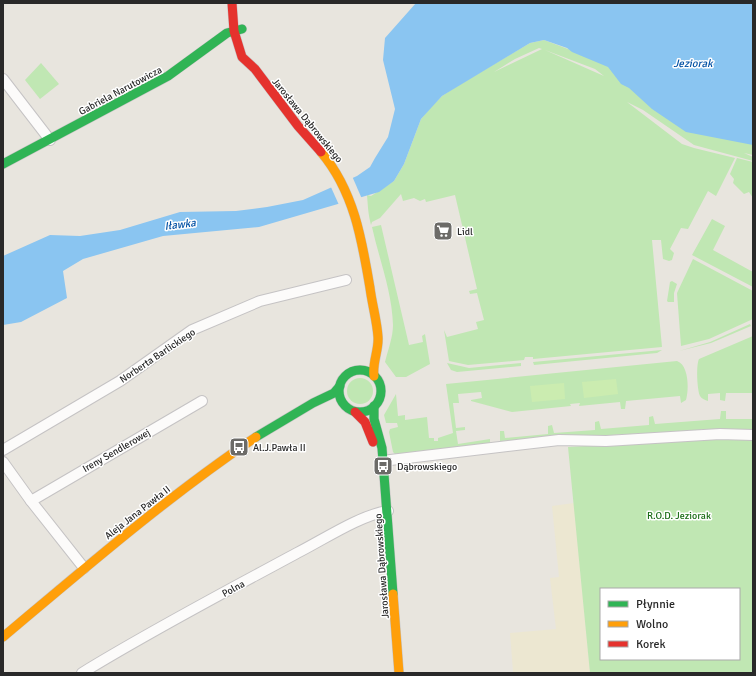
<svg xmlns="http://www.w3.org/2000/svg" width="756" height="676" viewBox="0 0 756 676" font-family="Signika,sans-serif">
<rect width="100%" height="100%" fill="#e8e5de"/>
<!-- education -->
<polygon fill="#ece7d1" points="574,503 590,673 509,673 513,672 510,633 556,629 550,578 559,577 552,506"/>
<!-- green -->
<g fill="#c0e7b3" fill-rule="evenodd">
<path d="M544,40L753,118V155L744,153L753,157V161L694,145L643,110L627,102L682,144L694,148L735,158L716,196L708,191L688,229L681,228L670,249L674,253L672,260L669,261L663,259L661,240H652L662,347L533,359V357H525L524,360L468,365L449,361L444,330L447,337L478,329L476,322L484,320L477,293L470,294L469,291L477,289L455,195L426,202L425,199L420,201L414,198L403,201L401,194L380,218L372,222L371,225C368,213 368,207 367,195L371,196L394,181L404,164L421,119L431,107L442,96L459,85L530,43ZM539,48L542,49L494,72L515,59ZM545,50L595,69L604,76Z"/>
<polygon points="41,63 59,84 40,99 25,80"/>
<polygon points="737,158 753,162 753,198 749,192 744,194 733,183 734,179 730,174"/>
<polygon points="712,219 725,226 713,250 753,272 753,287 692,255"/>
<path d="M381,225L409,345L423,342L422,336L425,334L430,364L406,377H396L385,362C388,350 393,337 393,325C392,291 379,259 372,227Z"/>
<polygon points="693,259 753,291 753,319 709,339 681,346 677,293"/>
<polygon points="672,281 677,284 674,293 674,302 668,302 667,301 670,282"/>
<polygon points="750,324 751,326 711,343 679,351 710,342"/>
<path d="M753,336V393H726L725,401L720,400V393L708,394V401C705,400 702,399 700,396C697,389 696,365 699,359Z"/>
<polygon points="662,350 657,353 534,365 533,362"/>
<path d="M677,361C689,365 689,390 686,400L681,403L680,396L626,401L625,409H621L620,402L579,406L580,403L570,404L571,406L512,412L471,401V400L482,398L481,392L458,394L459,403H453L456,428L465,427V430L456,431L458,444L490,439V443L395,454L393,452L389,432L390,429L398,427L397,423H386L384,415L396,394L398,416L405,415V420L427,417L429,438H434V441H438V438L453,433L446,384Z"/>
<polygon points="447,363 469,368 521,363 521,366 457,372 451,370"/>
<circle cx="360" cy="391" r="13"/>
<polygon points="721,411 726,411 726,419 753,419 753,430 701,429 699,432 688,433 686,431 500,441 500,431 504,431 505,438 548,434 548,426 552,425 554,433 595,430 595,422 599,421 601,429 649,425 649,417 653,416 655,424 720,419"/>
<path d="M719,438L753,440V673H590L568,447ZM601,589H739V659H601Z"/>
</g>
<!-- pitch -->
<g fill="#cbecb0">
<polygon points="616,379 618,394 584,398 582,382"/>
<polygon points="564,383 565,399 532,402 530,386"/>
</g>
<!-- water -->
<polygon fill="#8ac5f1" points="416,3 753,3 753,145 686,132 652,109 629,88 621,84 608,67 572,52 567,48 544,40 530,43 442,96 421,119 404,164 394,181 379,192 259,227 163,236 83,259 63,271 67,298 21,322 3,325 3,256 50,235 80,236 120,230 180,212 236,211 267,207 303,200 357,176 370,167 375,158 388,137 395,109 383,60 385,38"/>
<!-- pier -->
<polygon fill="#e8e5de" points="352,176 362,199 339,205 330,185"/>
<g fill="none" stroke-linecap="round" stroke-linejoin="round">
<!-- street casing -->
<g stroke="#c5c3c4" stroke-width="12">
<g id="street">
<polyline points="3,79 50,140"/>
<polyline points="3,450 120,381 192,330 260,301 346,280"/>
<polyline points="382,461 559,440 606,441 720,434 753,435"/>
<polyline points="3,462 31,501 84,568"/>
<polyline points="31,501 202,401"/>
<path d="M82,673C152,630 225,592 297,553C323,540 360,515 388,511"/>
</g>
</g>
<!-- fast casing -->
<g stroke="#c5c3c4" stroke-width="10">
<g id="fast">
<polyline points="3,164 168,76 227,33 242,29"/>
<circle cx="360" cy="391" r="21"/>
<polyline points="374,406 374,419 382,448 393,594"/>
<polyline points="256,437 313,403 334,393 340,386"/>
</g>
</g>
<!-- slow casing -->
<g stroke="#c5c3c4" stroke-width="10">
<g id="slow">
<path d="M321,152C354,191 362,240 370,288C372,304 377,321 378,337C379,350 372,363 374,376"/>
<polyline points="393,594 399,673"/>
<path d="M3,637C85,568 167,497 256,437"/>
</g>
</g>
<!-- jam casing -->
<g stroke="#c5c3c4" stroke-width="10">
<g id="jam">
<polyline points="232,3 234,31 242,57 255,69 298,126 321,152"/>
<polyline points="355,412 365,422 373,442"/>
</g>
</g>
<!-- street -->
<use href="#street" stroke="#fcfbfa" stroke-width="10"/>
<!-- fast -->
<use href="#fast" stroke="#30b455" stroke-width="9"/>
<!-- slow -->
<use href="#slow" stroke="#ff9f0a" stroke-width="9"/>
<!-- jam -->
<use href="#jam" stroke="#e5322d" stroke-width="9"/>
</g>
<!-- icons -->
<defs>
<g id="supermarket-square" transform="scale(1)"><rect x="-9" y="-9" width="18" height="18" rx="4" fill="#6c6b68" stroke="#fff"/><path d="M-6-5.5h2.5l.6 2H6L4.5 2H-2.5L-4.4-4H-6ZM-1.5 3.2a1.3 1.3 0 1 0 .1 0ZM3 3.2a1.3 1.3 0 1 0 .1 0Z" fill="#fff"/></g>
<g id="bus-square" transform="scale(1)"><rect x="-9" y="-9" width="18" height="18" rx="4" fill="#6c6b68" stroke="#fff"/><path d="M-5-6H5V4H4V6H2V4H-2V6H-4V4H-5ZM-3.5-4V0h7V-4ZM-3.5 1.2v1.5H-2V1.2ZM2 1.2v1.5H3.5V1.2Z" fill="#fff"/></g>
</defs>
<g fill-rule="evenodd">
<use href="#supermarket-square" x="443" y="231"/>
<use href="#bus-square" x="239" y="447"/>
<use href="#bus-square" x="383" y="466"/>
</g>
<g text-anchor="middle" stroke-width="3" stroke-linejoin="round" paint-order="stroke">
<!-- street labels -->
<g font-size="10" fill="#292929" stroke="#fff">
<text transform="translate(120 90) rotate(-28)" y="4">Gabriela Narutowicza</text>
<text transform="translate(308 120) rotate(51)" y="4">Jarosława Dąbrowskiego</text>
<text transform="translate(157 355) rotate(-34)" y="4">Norberta Barlickiego</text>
<text transform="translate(116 450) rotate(-30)" y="4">Ireny Sendlerowej</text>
<text transform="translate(137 512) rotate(-38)" y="4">Aleja Jana Pawła II</text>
<text transform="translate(381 566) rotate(-94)" y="4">Jarosława Dąbrowskiego</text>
<text transform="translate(233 588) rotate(-28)" y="4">Polna</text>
</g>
<!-- poi labels -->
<g font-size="10" fill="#292929" stroke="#fff" text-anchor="start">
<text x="457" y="235">Lidl</text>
<text x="253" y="451">Al.J.Pawła II</text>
<text x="397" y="470">Dąbrowskiego</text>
</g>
<!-- park labels -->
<g font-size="10" fill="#176b13" stroke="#fff">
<text x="679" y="519">R.O.D. Jeziorak</text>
</g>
<!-- water labels -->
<g font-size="11" font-style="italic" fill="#0251a4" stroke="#fff">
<text x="693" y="67">Jeziorak</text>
<text transform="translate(180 224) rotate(-7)" y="4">Iławka</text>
</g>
</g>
<!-- border -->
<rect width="756" height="676" fill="none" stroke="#292929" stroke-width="8"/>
<!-- legend -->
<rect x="600" y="588" width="140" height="72" fill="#ffffff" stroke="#a9a9a9"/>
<rect x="608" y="601" width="20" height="6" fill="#30b455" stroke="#a9a9a9"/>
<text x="636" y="608" font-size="12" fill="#292929">Płynnie</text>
<rect x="608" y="621" width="20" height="6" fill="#ff9f0a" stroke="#a9a9a9"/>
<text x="636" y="628" font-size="12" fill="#292929">Wolno</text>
<rect x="608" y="641" width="20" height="6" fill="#e5322d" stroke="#a9a9a9"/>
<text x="636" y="648" font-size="12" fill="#292929">Korek</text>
</svg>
